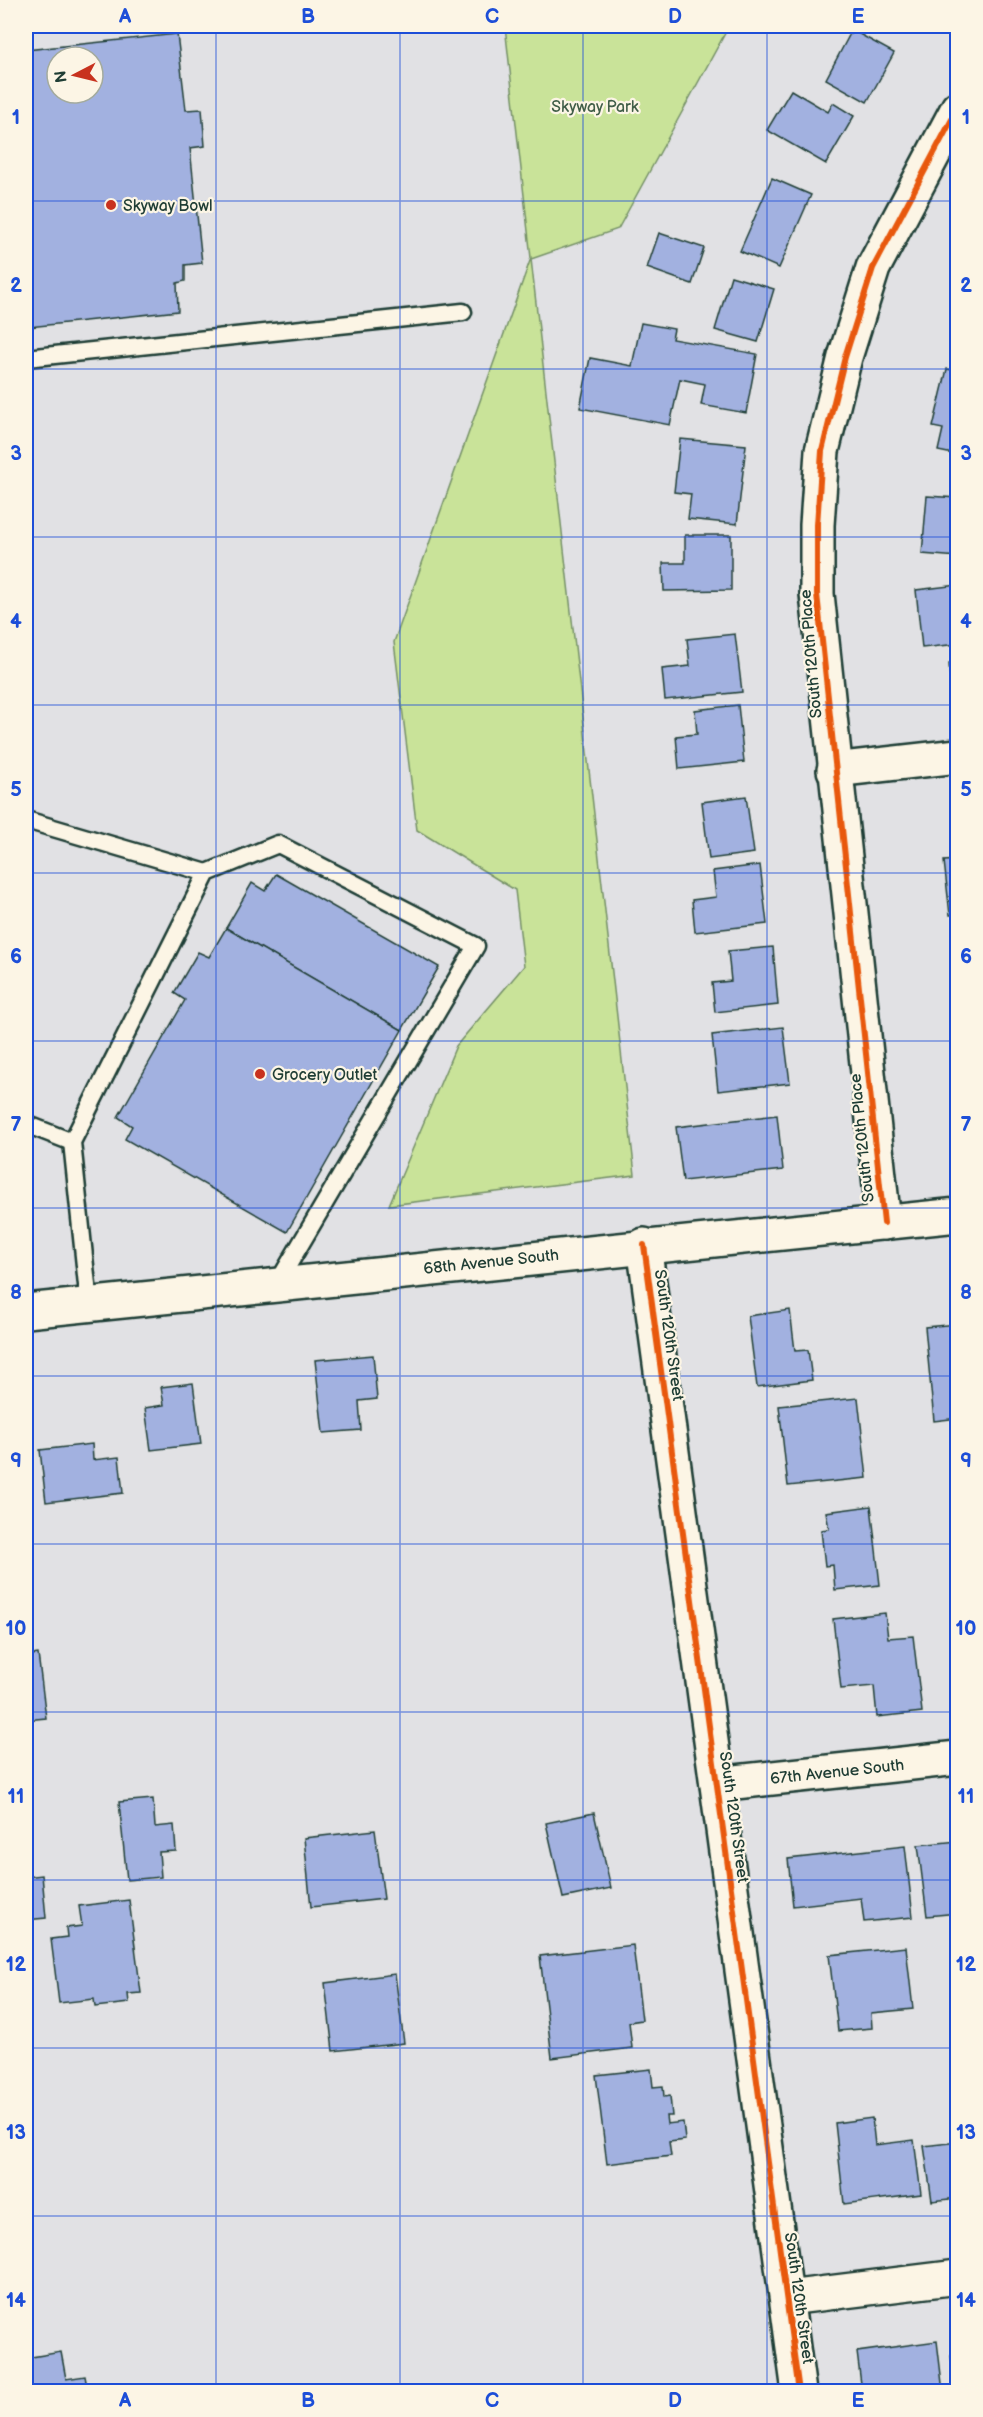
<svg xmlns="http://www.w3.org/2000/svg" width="983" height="2417" viewBox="0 0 983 2417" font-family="'Balsamiq Sans',sans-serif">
<rect width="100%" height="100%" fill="#e1e1e4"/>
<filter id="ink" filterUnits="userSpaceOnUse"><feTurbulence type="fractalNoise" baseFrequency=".0167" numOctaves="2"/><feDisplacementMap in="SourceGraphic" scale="12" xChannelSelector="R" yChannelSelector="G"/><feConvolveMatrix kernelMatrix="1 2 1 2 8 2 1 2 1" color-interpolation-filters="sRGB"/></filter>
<g filter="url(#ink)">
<!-- green -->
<polygon fill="#c9e399" stroke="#749066" stroke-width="1.5" points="505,26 729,26 618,229 531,259 635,1175 389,1205 456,1046 524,966 515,890 417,830 394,642 531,258"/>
<!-- building -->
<g fill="#a2b1e0" stroke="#1f3d34" stroke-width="1.5" fill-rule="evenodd">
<polygon points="852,30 894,53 867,102 826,79"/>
<path d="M177,34L186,110L202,109L205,146L190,148L202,263L185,265V281L177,283L178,311L29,327L28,323H26V50ZM57,57H93V93H57Z"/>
<polygon points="791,90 828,112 833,103 854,116 826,164 767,130"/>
<polygon points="772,178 811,195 779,268 740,251"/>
<polygon points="659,233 704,248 692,284 647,268"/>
<polygon points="731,276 774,289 758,342 715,330"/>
<polygon points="641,323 674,329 672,339 757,354 746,413 701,405 705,384 680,379 670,425 580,408 590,358 632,366"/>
<polygon points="947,369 958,371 958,455 938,451 943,429 933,427"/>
<polygon points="680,439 746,445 737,524 688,519 691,494 674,492"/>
<polygon points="927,496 958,498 958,557 922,554"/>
<polygon points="685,535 731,535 731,590 664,591 663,563 685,563"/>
<polygon points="958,585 958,644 922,648 916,590"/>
<polygon points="735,634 742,692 665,700 662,669 690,666 687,639"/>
<polygon points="949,663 958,663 958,697 951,697"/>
<polygon points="738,705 744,762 679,769 676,736 697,734 695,710"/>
<polygon points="746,796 754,853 709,859 702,802"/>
<polygon points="958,860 958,915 950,915 944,861"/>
<polygon points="760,865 767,924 695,932 692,900 716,897 713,871"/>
<polygon points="276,874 439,967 402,1030 226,928 252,883 265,891"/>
<polygon points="226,928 402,1030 287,1232 125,1139 132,1126 118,1117 185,1000 174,993 198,952 209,957"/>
<polygon points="773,947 778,1005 715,1012 712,983 731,981 728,951"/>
<polygon points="958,961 958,1006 952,962"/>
<polygon points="783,1027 790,1083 718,1091 712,1035"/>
<polygon points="777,1115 783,1170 683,1181 676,1127"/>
<polygon points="790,1310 795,1351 808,1350 812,1380 757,1387 748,1316"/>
<polygon points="957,1324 958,1418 934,1421 925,1327"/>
<polygon points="373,1355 377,1399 359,1401 361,1430 323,1433 315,1360"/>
<polygon points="193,1383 201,1444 151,1450 145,1408 164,1405 161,1387"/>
<polygon points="858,1398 867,1478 788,1486 779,1406"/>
<polygon points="92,1444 93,1460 119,1457 123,1493 46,1502 40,1450"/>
<polygon points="871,1506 880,1585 835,1590 833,1565 825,1566 821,1530 829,1529 826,1512"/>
<polygon points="885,1613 888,1638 913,1636 922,1712 877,1717 874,1686 841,1689 833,1619"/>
<polygon points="38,1654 46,1718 26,1720 26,1656"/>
<polygon points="153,1799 155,1827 174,1825 176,1851 159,1852 161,1877 127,1880 119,1802"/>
<polygon points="594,1813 611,1888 563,1898 546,1823"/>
<polygon points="375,1830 384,1899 311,1907 304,1838"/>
<polygon points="958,1841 958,1913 927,1916 918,1845"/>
<polygon points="905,1846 913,1917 864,1922 861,1898 793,1906 788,1859"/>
<polygon points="42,1875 46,1918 26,1920 26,1877"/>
<polygon points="129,1900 141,1993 128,1994 129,2003 95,2007 94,1999 59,2003 51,1939 67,1937 66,1928 82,1926 79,1906"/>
<polygon points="633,1945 642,2020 629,2022 632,2048 552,2058 540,1956"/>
<polygon points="906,1947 913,2009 871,2013 872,2028 838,2031 829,1955"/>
<polygon points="395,1974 404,2043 333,2051 325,1983"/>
<polygon points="651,2069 653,2087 663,2086 664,2097 670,2096 672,2116 666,2116 667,2124 683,2122 685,2140 669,2142 671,2156 607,2164 596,2075"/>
<polygon points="872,2118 875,2145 914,2140 921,2194 844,2204 835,2123"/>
<polygon points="958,2142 958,2198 932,2201 924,2146"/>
<polygon points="937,2341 943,2392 862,2392 857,2352"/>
<polygon points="61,2352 66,2379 85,2376 88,2392 26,2392 26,2358"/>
<polygon points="958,2355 958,2392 956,2392 951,2356"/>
</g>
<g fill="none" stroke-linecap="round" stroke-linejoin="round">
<!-- lane casing -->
<g stroke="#1f3d34" stroke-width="21">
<g id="lane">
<polyline points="26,358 463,312"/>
<polyline points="26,820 207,873"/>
<polyline points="26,1124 72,1142"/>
<polyline points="89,1304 72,1142 207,873 278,844 476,946 277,1284"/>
</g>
</g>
<!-- street casing -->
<g stroke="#1f3d34" stroke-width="38">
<g id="street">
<polyline points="834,770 958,756"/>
<polyline points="884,1223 817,594 817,525 822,451 845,357 873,268 958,108"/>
<polyline points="644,1245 799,2392"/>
<polyline points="717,1784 958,1758"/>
<polyline points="787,2298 958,2277"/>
</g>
</g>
<!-- secondary casing -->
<g stroke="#1f3d34" stroke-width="38">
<polyline id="secondary" points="26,1311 958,1215"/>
</g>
<!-- lane -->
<use href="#lane" stroke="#fcf5e5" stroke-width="16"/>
<!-- street -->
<use href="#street" stroke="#fcf5e5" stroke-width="33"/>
<!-- secondary -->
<use href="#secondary" stroke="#fcf5e5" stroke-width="33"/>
<!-- cycleway casing -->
<g stroke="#fcf5e5" stroke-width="10">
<g id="cycleway">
<polyline points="884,1223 817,594 817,525 822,451 845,357 873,268 958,108"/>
<polyline points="644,1245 799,2392"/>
</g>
</g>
<!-- cycleway -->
<use href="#cycleway" stroke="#e8590c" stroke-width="6"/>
</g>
</g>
<!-- grid -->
<path fill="none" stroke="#1d4ed8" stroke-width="1.5" stroke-opacity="0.55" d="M216,26V2392M400,26V2392M583,26V2392M767,26V2392M26,201H958M26,369H958M26,537H958M26,705H958M26,873H958M26,1041H958M26,1208H958M26,1376H958M26,1544H958M26,1712H958M26,1880H958M26,2048H958M26,2216H958"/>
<!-- markers -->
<g fill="#c8321e" stroke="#fcf5e5" stroke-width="2">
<circle cx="111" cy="205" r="6"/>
<circle cx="260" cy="1074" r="6"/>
</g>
<g text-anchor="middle" stroke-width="4.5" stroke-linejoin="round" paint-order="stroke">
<!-- park labels -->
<g font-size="16" fill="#415e48" stroke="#fcf5e5">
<text x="595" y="112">Skyway Park</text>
</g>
<!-- poi labels -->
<g font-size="16" fill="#1f3d34" stroke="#fcf5e5" text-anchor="start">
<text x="123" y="211">Skyway Bowl</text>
<text x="272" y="1080">Grocery Outlet</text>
</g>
<!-- street labels -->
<g font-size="16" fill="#1f3d34" stroke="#fcf5e5">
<text transform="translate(810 654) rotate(-95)" y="6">South 120th Place</text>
<text transform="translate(861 1138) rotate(-96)" y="6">South 120th Place</text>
<text transform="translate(491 1261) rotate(-6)" y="6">68th Avenue South</text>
<text transform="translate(670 1335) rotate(82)" y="6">South 120th Street</text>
<text transform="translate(837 1771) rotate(-6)" y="6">67th Avenue South</text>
<text transform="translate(735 1817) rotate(82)" y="6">South 120th Street</text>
<text transform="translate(800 2298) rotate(82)" y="6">South 120th Street</text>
</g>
</g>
<!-- margin -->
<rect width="983" height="2417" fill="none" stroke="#fcf5e5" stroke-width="66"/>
<!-- north arrow -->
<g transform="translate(75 75) rotate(263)"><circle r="28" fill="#fcf5e5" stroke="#a4ab9e" stroke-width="1.5"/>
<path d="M0-4.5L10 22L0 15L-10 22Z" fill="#c8321e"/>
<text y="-9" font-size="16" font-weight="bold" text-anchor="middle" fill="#1f3d34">N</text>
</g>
<rect x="33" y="33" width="917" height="2351" fill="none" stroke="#1d4ed8" stroke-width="2"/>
<g font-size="20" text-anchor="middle" font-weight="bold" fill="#1d4ed8">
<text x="125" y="23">A</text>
<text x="308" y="23">B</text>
<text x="492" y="23">C</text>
<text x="675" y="23">D</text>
<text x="858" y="23">E</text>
<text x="16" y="124">1</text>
<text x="966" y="124">1</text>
<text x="16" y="292">2</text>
<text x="966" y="292">2</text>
<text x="16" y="460">3</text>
<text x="966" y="460">3</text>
<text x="16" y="628">4</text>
<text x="966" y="628">4</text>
<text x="16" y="796">5</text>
<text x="966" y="796">5</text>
<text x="16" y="963">6</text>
<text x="966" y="963">6</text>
<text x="16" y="1131">7</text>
<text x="966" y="1131">7</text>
<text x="16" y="1299">8</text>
<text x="966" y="1299">8</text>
<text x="16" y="1467">9</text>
<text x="966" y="1467">9</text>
<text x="16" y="1635">10</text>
<text x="966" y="1635">10</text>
<text x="16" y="1803">11</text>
<text x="966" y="1803">11</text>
<text x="16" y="1971">12</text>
<text x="966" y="1971">12</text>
<text x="16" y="2139">13</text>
<text x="966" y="2139">13</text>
<text x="16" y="2307">14</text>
<text x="966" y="2307">14</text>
<text x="125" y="2407">A</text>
<text x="308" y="2407">B</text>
<text x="492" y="2407">C</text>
<text x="675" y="2407">D</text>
<text x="858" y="2407">E</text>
</g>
</svg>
